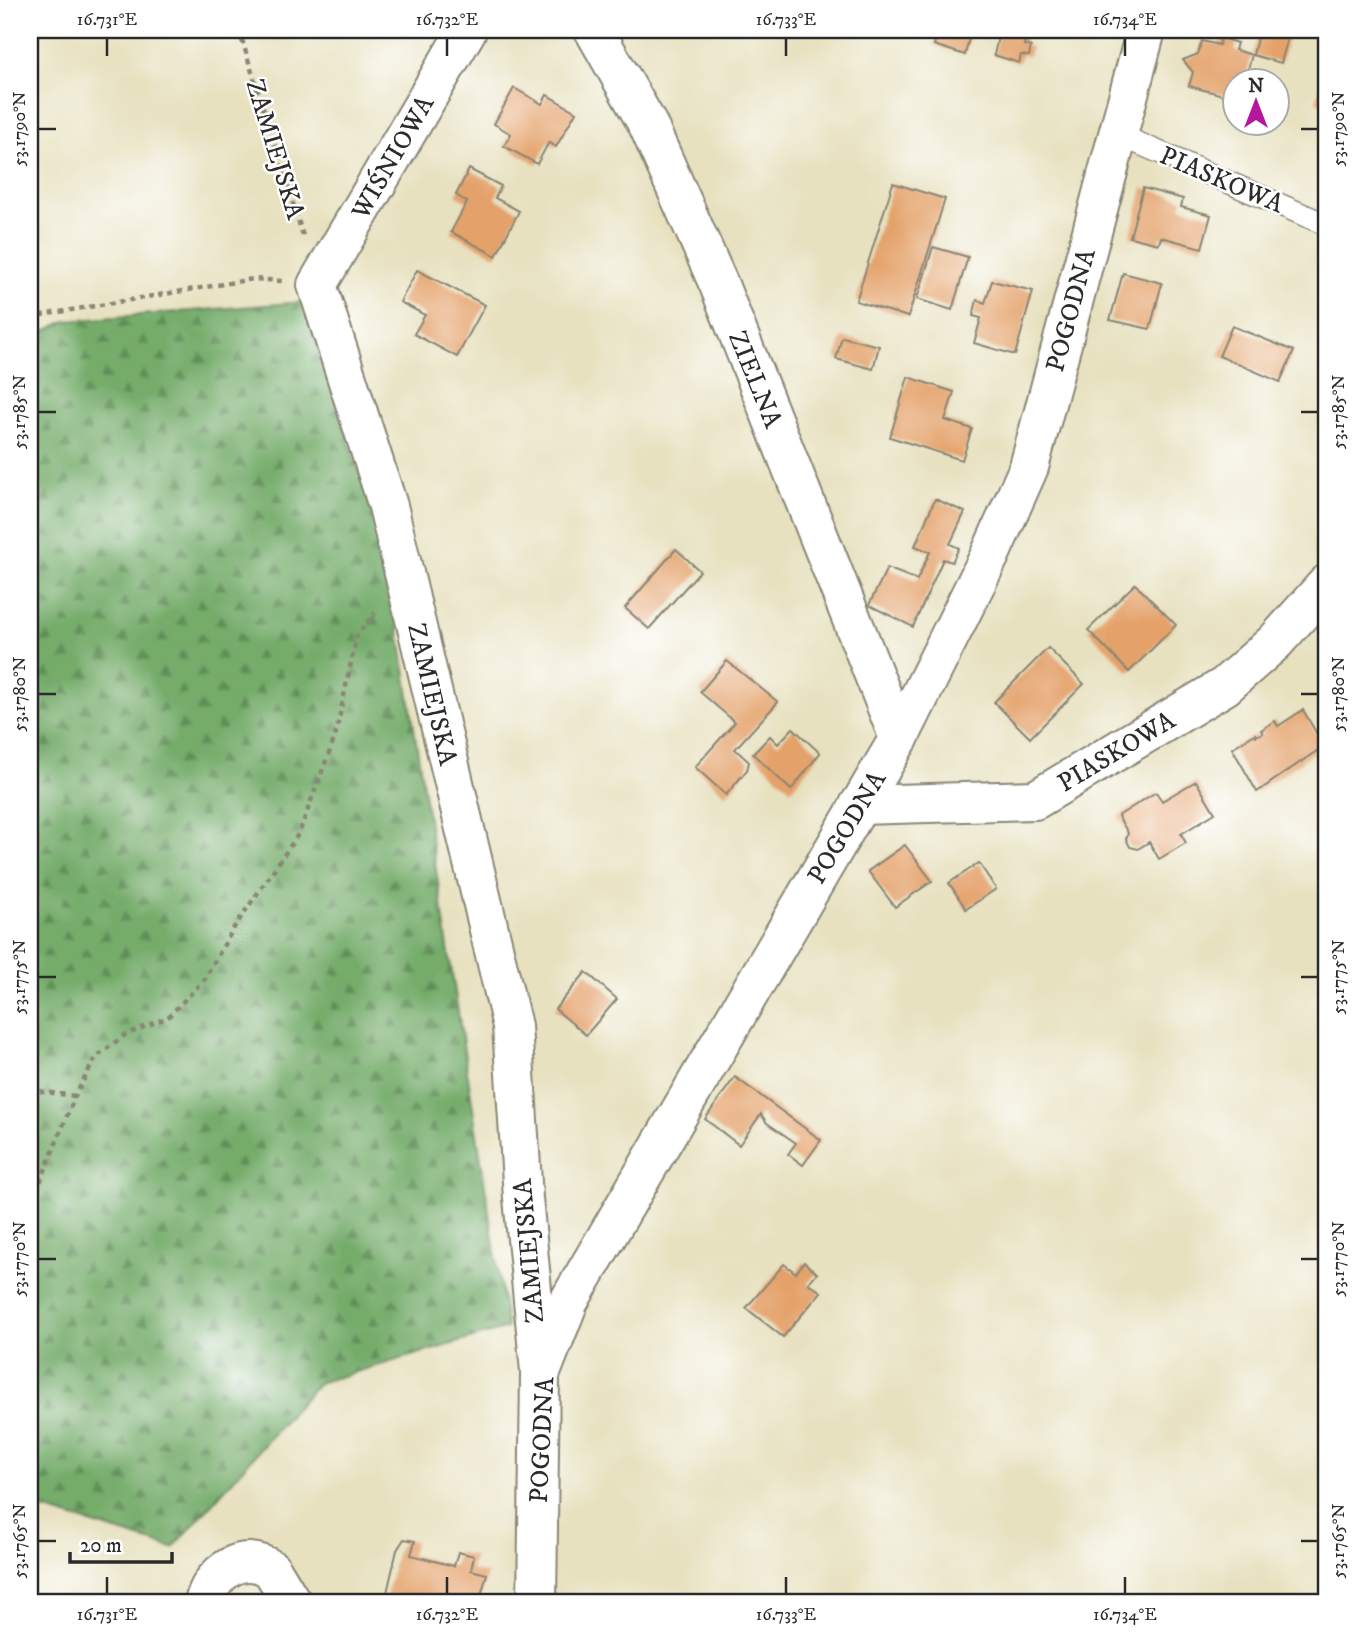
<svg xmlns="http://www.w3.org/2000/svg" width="1357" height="1633" viewBox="0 0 1357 1633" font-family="'IM FELL DW Pica',serif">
<defs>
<pattern id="forest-firs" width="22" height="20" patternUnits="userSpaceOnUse" patternTransform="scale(1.75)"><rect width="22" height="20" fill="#74ac6a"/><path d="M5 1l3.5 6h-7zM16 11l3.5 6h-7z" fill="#5f8c57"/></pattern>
</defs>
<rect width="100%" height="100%" fill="#fff"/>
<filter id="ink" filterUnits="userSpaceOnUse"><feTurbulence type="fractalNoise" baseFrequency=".0143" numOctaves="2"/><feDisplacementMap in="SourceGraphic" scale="14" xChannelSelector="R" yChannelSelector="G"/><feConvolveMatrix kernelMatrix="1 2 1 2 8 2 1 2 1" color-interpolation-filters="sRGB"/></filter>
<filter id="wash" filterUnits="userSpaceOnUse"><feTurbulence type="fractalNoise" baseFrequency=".00686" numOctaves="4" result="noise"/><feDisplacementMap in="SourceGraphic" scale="28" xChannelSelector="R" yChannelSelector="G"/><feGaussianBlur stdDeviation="1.57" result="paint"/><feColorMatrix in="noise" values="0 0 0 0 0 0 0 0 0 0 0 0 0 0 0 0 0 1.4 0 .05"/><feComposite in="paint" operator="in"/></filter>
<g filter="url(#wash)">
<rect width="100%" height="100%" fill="#e7e1bf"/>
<!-- forest -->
<polygon fill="url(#forest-firs)" stroke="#506c4a" stroke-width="2" points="303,302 388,560 507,1328 318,1383 173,1548 30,1505 30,338 66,321"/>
<g id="blocks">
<!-- building -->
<g fill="#e4a169">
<polygon points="938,30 971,30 965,55 934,45"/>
<polygon points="974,30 1027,30 1024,45 1031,47 1029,56 1021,55 1019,63 994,55 998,37"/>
<polygon points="1259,30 1290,30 1281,63 1253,55"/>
<polygon points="1221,38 1237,43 1235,50 1252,55 1245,80 1234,80 1234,98 1189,86 1193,72 1183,60 1198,54 1202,41 1219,45"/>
<polygon points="1326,63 1327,63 1327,105 1316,102"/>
<polygon points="514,88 542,104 547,95 576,112 556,147 549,142 537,164 504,146 511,134 494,124"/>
<polygon points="469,169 501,186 495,198 519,211 496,256 451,232 467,202 456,195"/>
<polygon points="893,183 945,199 908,317 856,301"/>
<polygon points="1143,188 1183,199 1181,207 1211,215 1202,248 1161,237 1159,244 1130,237"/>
<polygon points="933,247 968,257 952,310 917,299"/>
<polygon points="417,270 485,305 457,357 414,334 425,315 400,302"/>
<polygon points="1123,273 1162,283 1150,329 1110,320"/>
<polygon points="992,281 1033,291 1015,355 974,343 981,318 973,316 977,300 985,303"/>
<polygon points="1232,326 1294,351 1280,382 1219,356"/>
<polygon points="842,337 879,346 873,369 836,359"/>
<polygon points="908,377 954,392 945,420 972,429 962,460 890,437"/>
<polygon points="935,499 965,512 950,544 959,548 952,562 943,559 913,627 869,605 887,568 917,580 930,552 915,546"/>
<polygon points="676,549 700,571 649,629 625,608"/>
<polygon points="1135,584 1176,625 1129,672 1088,630"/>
<polygon points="1048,648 1084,684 1030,738 994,702"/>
<polygon points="727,661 778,702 735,749 749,762 747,770 726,795 695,767 735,722 700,692"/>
<polygon points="1303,710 1324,746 1257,792 1232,748 1255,734 1256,736 1263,733 1261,730 1275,721 1278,726"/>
<polygon points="793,728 820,753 791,790 753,754 770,736 778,744"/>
<polygon points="1196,781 1215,813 1181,834 1186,843 1159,859 1149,842 1138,849 1130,847 1126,839 1128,833 1118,816 1156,792 1162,801"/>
<polygon points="905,845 932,881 895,907 868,871"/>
<polygon points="979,863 996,889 966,909 949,883"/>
<polygon points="586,972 617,999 586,1035 555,1009"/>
<polygon points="735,1077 821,1140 803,1165 788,1154 796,1143 767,1123 761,1114 739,1145 705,1119"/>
<polygon points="804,1262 817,1273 808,1283 821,1292 783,1337 746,1308 784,1264 796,1273"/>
<polygon points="404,1539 415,1541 411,1555 454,1566 458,1552 474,1556 471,1570 487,1574 479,1603 412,1603 386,1597 397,1550"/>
</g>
</g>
</g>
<g filter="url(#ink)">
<use href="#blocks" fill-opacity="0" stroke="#898675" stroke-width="2"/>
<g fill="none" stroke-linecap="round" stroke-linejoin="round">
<!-- lane casing -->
<g stroke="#898675" stroke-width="24">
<polyline id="lane" points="1117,134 1327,225"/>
</g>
<!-- street casing -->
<g stroke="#898675" stroke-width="42">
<g id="street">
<polyline points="467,30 317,285 388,506 512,1026 523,1198 540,1371"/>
<polyline points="594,30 648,125 719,285 899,738"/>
<polyline points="859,805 1035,800 1225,686 1275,642 1327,584"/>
<path d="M204,1603C211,1573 242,1549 272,1570L292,1603"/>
<polyline points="537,1603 540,1375 569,1301 899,738 990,555 1029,467 1146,30"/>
</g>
</g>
<!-- path -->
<g stroke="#898675" stroke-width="4.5" stroke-dasharray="5 5" stroke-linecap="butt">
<polyline points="239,30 303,236"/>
<polyline points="30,317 253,279 282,281"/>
<polyline points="30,1090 75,1096"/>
<polyline points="30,1199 37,1190 75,1096 96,1057 125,1035 168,1017 204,980 233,929 299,833 335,737 357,635 375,613"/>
</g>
<!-- lane -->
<use href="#lane" stroke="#fff" stroke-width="21"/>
<!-- street -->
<use href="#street" stroke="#fff" stroke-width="38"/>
</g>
</g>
<!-- ticks -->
<path fill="none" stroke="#2b2b2b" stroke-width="2.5" d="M107,38V56M447,38V56M786,38V56M1125,38V56M38,129H56M1301,129H1318M38,412H56M1301,412H1318M38,694H56M1301,694H1318M38,977H56M1301,977H1318M38,1259H56M1301,1259H1318M38,1541H56M1301,1541H1318M107,1577V1594M447,1577V1594M786,1577V1594M1125,1577V1594"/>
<g text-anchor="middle" stroke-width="5" stroke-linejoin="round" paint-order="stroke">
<!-- street labels -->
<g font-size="26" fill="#2b2b2b" stroke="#fff">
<text transform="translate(276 149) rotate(73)" y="9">ZAMIEJSKA</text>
<text transform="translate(392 157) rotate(-60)" y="9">WIŚNIOWA</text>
<text transform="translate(1222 179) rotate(23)" y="9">PIASKOWA</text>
<text transform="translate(1070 310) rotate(-75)" y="9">POGODNA</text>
<text transform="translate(756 379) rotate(68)" y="9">ZIELNA</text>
<text transform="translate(433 694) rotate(77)" y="9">ZAMIEJSKA</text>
<text transform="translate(1116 751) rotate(-31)" y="9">PIASKOWA</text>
<text transform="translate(846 827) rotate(-59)" y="9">POGODNA</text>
<text transform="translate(528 1251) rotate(-95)" y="9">ZAMIEJSKA</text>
<text transform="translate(541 1440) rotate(-87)" y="9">POGODNA</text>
</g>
</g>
<!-- margin -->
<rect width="1357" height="1633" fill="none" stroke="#fff" stroke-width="77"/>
<!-- north arrow -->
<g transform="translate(1256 102)"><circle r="33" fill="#ffffff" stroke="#aaaaaa" stroke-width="2"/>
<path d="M0-5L12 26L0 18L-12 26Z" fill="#b5179e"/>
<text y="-10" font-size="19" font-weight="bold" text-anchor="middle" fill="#2b2b2b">N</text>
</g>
<!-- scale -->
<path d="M70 1552v10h102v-10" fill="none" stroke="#2b2b2b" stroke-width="3.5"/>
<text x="80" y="1552" font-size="21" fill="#2b2b2b" stroke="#ffffff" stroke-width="5" paint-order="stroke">20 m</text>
<rect x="38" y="38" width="1280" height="1556" fill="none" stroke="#2b2b2b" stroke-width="2.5"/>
<g font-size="18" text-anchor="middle" fill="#2b2b2b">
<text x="107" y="25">16.731°E</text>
<text x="447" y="25">16.732°E</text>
<text x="786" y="25">16.733°E</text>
<text x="1125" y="25">16.734°E</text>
<text transform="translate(19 129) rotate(-90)" y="6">53.1790°N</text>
<text transform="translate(1338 129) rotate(-90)" y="6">53.1790°N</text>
<text transform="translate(19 412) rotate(-90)" y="6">53.1785°N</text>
<text transform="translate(1338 412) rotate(-90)" y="6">53.1785°N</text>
<text transform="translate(19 694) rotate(-90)" y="6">53.1780°N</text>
<text transform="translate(1338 694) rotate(-90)" y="6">53.1780°N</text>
<text transform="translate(19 977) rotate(-90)" y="6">53.1775°N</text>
<text transform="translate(1338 977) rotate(-90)" y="6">53.1775°N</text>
<text transform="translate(19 1259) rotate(-90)" y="6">53.1770°N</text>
<text transform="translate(1338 1259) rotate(-90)" y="6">53.1770°N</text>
<text transform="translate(19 1541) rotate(-90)" y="6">53.1765°N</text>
<text transform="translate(1338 1541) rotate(-90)" y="6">53.1765°N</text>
<text x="107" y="1620">16.731°E</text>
<text x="447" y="1620">16.732°E</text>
<text x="786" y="1620">16.733°E</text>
<text x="1125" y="1620">16.734°E</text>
</g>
</svg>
